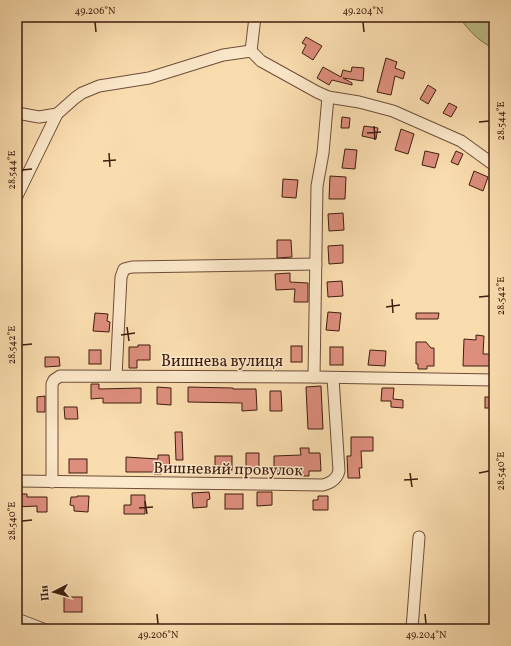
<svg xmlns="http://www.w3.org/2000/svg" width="511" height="646" viewBox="0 0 511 646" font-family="Vollkorn,serif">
<rect width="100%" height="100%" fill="#faddaf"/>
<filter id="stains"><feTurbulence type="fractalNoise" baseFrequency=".005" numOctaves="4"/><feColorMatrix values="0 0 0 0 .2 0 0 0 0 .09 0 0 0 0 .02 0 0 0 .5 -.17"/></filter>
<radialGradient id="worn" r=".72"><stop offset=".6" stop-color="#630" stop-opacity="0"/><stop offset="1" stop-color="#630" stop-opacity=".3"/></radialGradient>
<!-- green -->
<path fill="#bfc08a" stroke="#7f6e4c" d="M459,17H483L490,24L491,32L494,34V49C478,40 470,32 459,17Z"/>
<!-- building -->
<g fill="#dd8e7d" stroke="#3f1d0f">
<polygon points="306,37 322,46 313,60 302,53 306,45 302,43"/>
<polygon points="386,58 397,62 395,68 405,72 403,79 395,76 391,95 377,92"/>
<polygon points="323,67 341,77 343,70 351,72 352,67 364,68 363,81 343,78 352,83 352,85 332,80 329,85 317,78"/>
<polygon points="428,85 436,90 428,104 420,99"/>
<polygon points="449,103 457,107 451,117 443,113"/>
<polygon points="342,117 350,118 349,128 341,128"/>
<polygon points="364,126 378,128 376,139 362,136"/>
<polygon points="401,129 414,134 408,154 395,150"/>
<polygon points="345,149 357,150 355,169 342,168"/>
<polygon points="425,151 439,154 435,168 422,165"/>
<polygon points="456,151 463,154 458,165 451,162"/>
<polygon points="474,171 488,177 483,191 469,185"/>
<polygon points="330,176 346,177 345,199 329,199"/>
<polygon points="283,179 298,180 296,198 282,197"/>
<polygon points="343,213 344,230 329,231 328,214"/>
<polygon points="277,240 291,240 292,257 277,258"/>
<polygon points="343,245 343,263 329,264 328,246"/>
<polygon points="290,273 290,282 308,283 308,302 294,302 295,289 276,290 275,274"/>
<polygon points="342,281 343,296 328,297 327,282"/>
<polygon points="328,312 341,313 339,331 326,330"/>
<polygon points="95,313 108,314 107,321 110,322 109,332 93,331"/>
<polygon points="416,313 439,313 438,319 416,319"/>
<polygon points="476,335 484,336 483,354 494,354 494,366 463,366 464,339 476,340"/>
<polygon points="416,342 426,342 431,348 434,348 434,366 427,366 427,369 418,369 418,364 416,364"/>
<polygon points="138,345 150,345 150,360 137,360 137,368 129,368 129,347 138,347"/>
<rect x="291" y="346" width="11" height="16"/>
<rect x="330" y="347" width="13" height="18"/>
<rect x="89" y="350" width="12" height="14"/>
<polygon points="370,350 386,351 385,366 368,365"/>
<polygon points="45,357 59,357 60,366 45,367"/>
<polygon points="91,384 99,384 99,389 141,388 141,403 103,403 103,398 91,399"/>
<polygon points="321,386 323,429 308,429 306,387"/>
<polygon points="157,387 171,388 171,405 157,404"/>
<polygon points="188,387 233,388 233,389 256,389 257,410 242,411 242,403 188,402"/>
<polygon points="382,388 394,388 393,399 403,400 403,408 391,407 391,401 381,401"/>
<polygon points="270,391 281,391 282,411 270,411"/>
<polygon points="45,396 45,412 37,412 37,397"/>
<rect x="485" y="397" width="9" height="11"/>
<polygon points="64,407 77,407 78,419 65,419"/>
<polygon points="175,432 182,432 183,460 176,460"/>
<polygon points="351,437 373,437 373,451 361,451 362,468 359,468 360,478 348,478 347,456 351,456"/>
<polygon points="300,448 309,448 309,453 320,453 321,471 309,471 309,476 301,476 301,470 274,471 274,456 301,455"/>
<polygon points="246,453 259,453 259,469 246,470"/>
<polygon points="158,455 169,455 170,469 161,469 161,474 154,474 154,472 126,472 126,457 158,459"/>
<rect x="215" y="456" width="17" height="14"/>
<rect x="69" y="459" width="18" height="14"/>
<polygon points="209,492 210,499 207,500 207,507 193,508 192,493"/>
<polygon points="257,492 272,492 272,505 257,506"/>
<polygon points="17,494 27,494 27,497 47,497 47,512 37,512 37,506 17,507"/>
<rect x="225" y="494" width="18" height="15"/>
<polygon points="131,495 145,495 145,514 124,514 124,505 131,505"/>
<polygon points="77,496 89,496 88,512 74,511 74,506 70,505 71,497 77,497"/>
<polygon points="318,496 328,496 328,510 313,510 313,500 318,500"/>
<rect x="64" y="597" width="18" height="15"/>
</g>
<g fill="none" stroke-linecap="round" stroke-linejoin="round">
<!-- minor casing -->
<g stroke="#6e4d37" stroke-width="13">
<g id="minor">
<polyline points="251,51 255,17"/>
<polyline points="17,113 39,117 57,114"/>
<polyline points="17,196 57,114 75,98 82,93 99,86 149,78 223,55 251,51 261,61 317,92 328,97 359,102 393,111 461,141 494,165"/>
<polyline points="116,376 121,277 124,269 132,267 316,264"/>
<polyline points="314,377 317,186 323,153 328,97"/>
<path d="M17,481L323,485C331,483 337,479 339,471L333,378"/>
<polyline points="52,482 52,384 54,380 60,376 314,377 494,380"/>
<polyline points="17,619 43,629"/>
<polyline points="412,629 419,537"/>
</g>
</g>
<!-- minor -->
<use href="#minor" stroke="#fce9cb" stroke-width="11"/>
</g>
<!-- ticks -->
<path fill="none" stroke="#3f1d0f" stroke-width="1.5" d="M95,22L96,32M363,22L364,32M479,122L489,121M374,126L375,140M367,133L381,132M109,153L110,167M103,161L116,160M22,170L32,169M479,297L489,296M392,299L393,313M386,307L400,305M127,327L129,341M121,335L135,333M22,345L32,344M410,473L412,487M479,473L489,471M404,480L418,479M145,501L147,514M139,508L153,507M22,521L32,520M157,614L158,624M425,614L426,624"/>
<g text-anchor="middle" stroke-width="3" stroke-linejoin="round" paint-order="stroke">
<!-- street labels -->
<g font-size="16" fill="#3f1d0f" stroke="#fce9cb">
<text x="222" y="366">Вишнева вулиця</text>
<text transform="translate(228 468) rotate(1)" y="6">Вишневий провулок</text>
</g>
</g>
<!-- margin -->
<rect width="511" height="646" fill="none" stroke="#faddaf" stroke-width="44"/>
<!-- north arrow -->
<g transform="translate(54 592) rotate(264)" stroke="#fce9cb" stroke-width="3" paint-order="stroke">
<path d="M0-3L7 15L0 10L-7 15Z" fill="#3f1d0f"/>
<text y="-6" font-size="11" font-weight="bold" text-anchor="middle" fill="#3f1d0f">Пн</text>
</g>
<rect x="22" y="22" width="467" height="602" fill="none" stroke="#3f1d0f" stroke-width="1.5"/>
<g font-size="10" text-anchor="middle" fill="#3f1d0f">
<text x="95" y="14">49.206°N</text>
<text x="363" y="14">49.204°N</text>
<text transform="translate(500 121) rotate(-90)" y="4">28.544°E</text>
<text transform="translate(11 170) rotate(-90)" y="4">28.544°E</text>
<text transform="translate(500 296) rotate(-90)" y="4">28.542°E</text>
<text transform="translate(11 345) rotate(-90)" y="4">28.542°E</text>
<text transform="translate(500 471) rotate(-90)" y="4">28.540°E</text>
<text transform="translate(11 521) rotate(-90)" y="4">28.540°E</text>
<text x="158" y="638">49.206°N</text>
<text x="426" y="638">49.204°N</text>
</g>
<rect width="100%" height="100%" filter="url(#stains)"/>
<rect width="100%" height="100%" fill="url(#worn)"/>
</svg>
